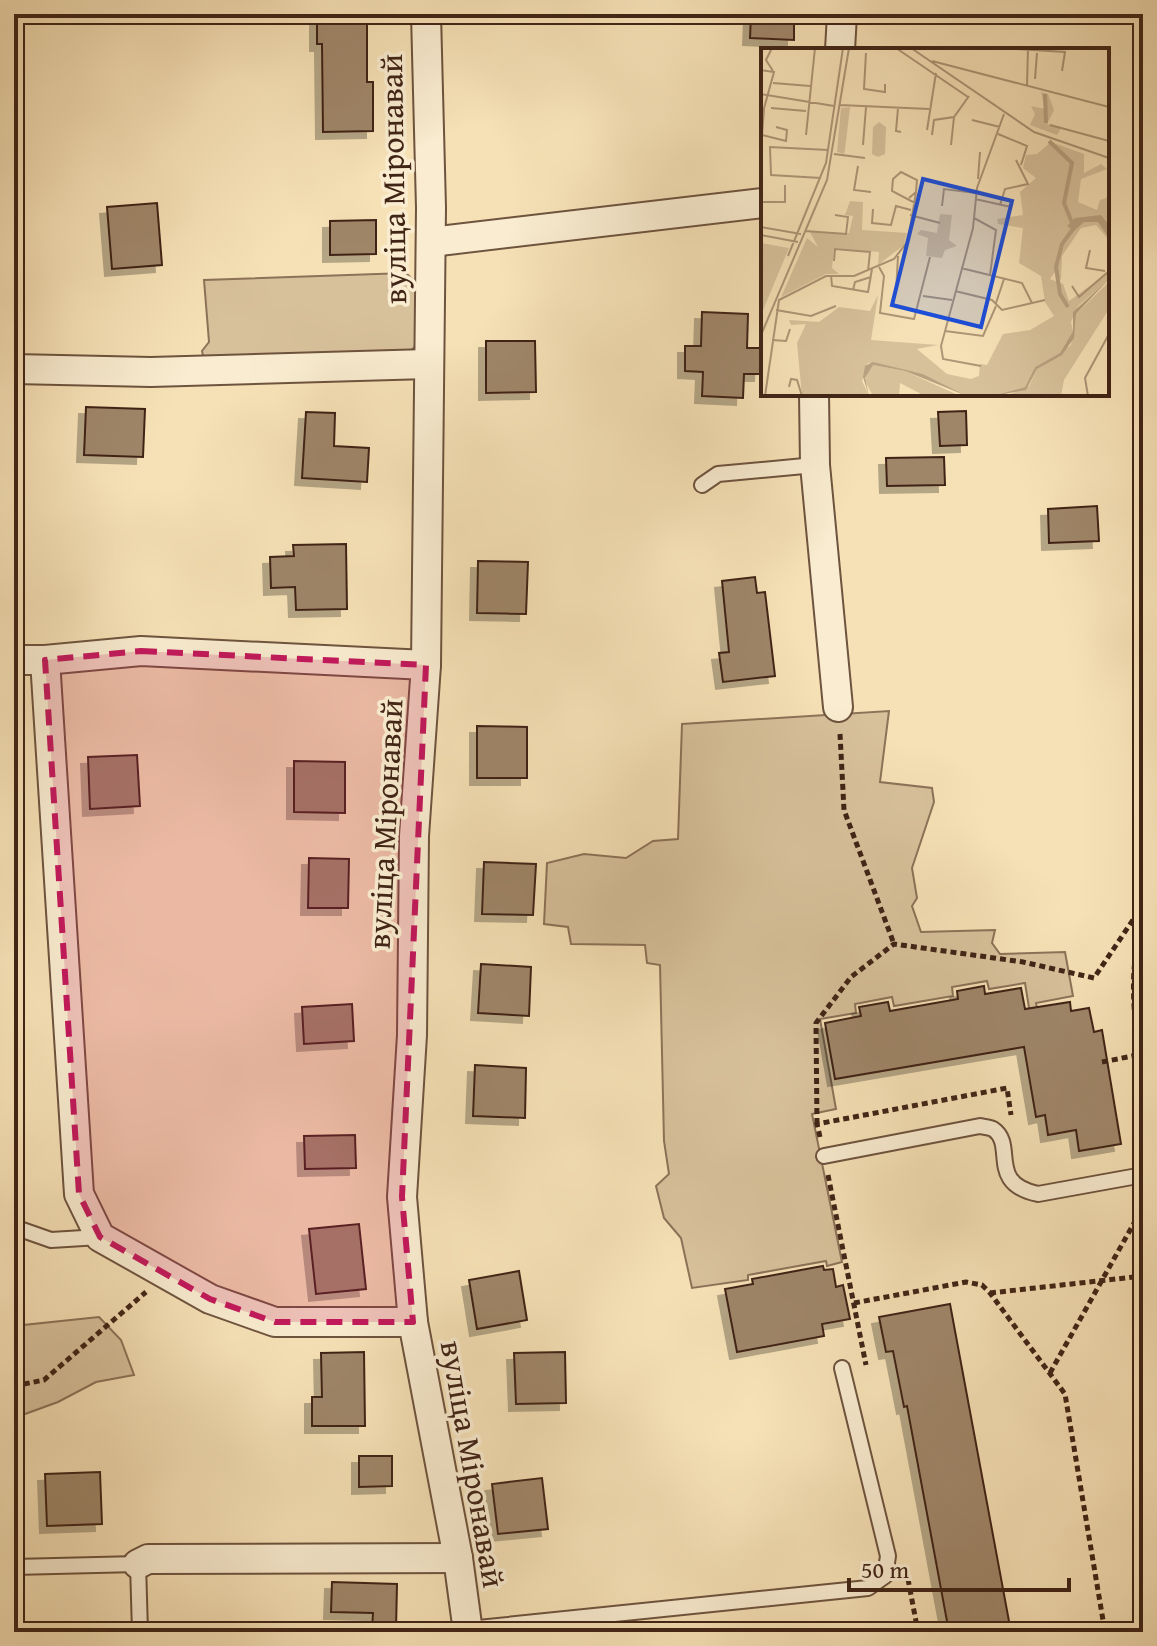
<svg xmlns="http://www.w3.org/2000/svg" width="1157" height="1646" viewBox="0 0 1157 1646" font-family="'Gentium Book Plus',serif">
<defs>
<filter id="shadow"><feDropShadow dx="-7" dy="7" stdDeviation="0" flood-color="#0004"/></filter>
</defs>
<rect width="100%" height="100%" fill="#f6e1b6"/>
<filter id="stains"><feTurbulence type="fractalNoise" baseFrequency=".0025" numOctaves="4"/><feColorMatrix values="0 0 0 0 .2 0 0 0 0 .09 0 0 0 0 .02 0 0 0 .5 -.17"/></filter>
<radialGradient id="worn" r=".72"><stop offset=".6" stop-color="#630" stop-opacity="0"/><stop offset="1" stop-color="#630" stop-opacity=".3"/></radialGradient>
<!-- green -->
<g fill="#d7c19b" stroke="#8c7258" stroke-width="2">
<polygon points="406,273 416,283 417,345 409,352 204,360 202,351 209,342 204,280"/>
<polygon points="889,711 880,782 932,788 934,802 912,868 917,898 912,906 921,932 995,930 992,943 1000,954 1065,952 1073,996 1036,1003 1038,1013 1030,1014 1025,983 989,989 987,981 952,987 953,996 894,1006 892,997 855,1004 856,1013 820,1019 836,1109 812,1114 842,1262 827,1266 826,1261 748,1275 748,1280 692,1288 681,1238 664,1218 656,1186 669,1174 664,1141 660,965 647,963 645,945 571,944 568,927 544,924 547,863 584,854 626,858 653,841 678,839 682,724"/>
<polygon points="99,1317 121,1340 134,1375 96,1382 58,1402 14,1418 14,1326"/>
</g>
<!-- building -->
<g fill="#9f8669" stroke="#402416" stroke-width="2" filter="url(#shadow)">
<polygon points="317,14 348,14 348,20 367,20 367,82 373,82 373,131 323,132 322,44 317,44"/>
<polygon points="751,14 794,14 794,40 750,38"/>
<polygon points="157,203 162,265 112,269 107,207"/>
<polygon points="376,220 376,254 330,255 330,221"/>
<polygon points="702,312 748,314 747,348 762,348 761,374 744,374 743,398 702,396 703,372 685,371 685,346 701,346"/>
<polygon points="486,341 535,341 536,392 486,393"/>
<polygon points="86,407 145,409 143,457 84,455"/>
<polygon points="966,411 967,445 940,446 938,412"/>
<polygon points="306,412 335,413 334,446 369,448 367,482 302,478"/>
<polygon points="944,457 945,485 887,486 886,458"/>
<polygon points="1097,506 1099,541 1049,543 1048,509"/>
<polygon points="346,544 347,609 296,610 295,587 271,588 270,557 294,556 293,545"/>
<polygon points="478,561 528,562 526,614 477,613"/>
<polygon points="755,577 757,593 765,592 775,676 723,682 719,653 729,652 722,581"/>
<polygon points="477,726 527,727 527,778 477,778"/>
<polygon points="137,755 140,806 90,809 88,757"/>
<polygon points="294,761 345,762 345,813 294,812"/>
<polygon points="309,858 349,859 348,908 308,908"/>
<polygon points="484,862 536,864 533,915 482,914"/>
<polygon points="481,964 531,967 529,1016 478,1013"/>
<polygon points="984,986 985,994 1021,988 1025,1009 1070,1002 1071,1011 1089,1008 1094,1032 1102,1030 1121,1144 1079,1151 1076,1130 1048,1135 1045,1115 1036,1117 1024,1047 835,1079 825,1023 861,1016 859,1007 888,1002 890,1011 958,999 957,991"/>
<polygon points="352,1004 354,1041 304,1044 302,1007"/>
<polygon points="475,1065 526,1068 525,1118 473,1116"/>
<polygon points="355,1135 356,1168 305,1169 304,1136"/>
<polygon points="359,1224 366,1289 316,1294 309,1229"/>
<polygon points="823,1266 824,1270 833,1269 836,1287 843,1285 850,1319 822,1324 824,1336 737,1352 725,1289 753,1284 752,1279"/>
<polygon points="519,1271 527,1320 477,1329 469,1280"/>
<polygon points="950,1304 1011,1632 949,1632 907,1406 904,1407 893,1351 886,1352 879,1317"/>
<polygon points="364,1352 365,1426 312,1426 312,1397 322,1397 321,1353"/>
<polygon points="565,1352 566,1403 516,1404 514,1353"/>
<polygon points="359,1456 392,1456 392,1486 359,1487"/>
<polygon points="100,1472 102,1524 47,1526 45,1474"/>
<polygon points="542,1478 548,1529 498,1534 492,1484"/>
<polygon points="332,1582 397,1584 396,1630 372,1630 373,1613 331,1612"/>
</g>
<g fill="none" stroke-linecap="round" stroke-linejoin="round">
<!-- service casing -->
<g stroke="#6e533e" stroke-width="18">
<g id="service">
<polyline points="1141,168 1143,174"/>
<polyline points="702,485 718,474 815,465"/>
<path d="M824,1156L980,1126C984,1127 989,1127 993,1129C1017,1145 986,1183 1038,1194L1143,1175"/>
<polyline points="14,1227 51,1240 100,1237"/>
<polyline points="14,1567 138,1564 140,1632"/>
<polyline points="468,1629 868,1588 885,1576 888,1556 842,1368"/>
</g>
</g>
<!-- minor casing -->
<g stroke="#6e533e" stroke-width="32">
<g id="minor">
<polyline points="426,14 431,208 426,665 414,836 412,1035 402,1197 413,1322 458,1558 468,1632"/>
<polyline points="840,50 842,14"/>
<polyline points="431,242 763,203"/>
<polyline points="14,369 151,372 428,364"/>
<polyline points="814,394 815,465 838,707"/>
<polyline points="14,660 45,660 141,651 426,665"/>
<polyline points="45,660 79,1194 100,1237 210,1299 275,1322 413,1322"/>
<polyline points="138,1564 148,1559 458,1558"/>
</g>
</g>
<!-- path -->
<g stroke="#402416" stroke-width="5" stroke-dasharray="6 4" stroke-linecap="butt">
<polyline points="840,734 844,810 894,944"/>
<path d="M1143,935C1125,961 1137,1048 1143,1079"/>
<polyline points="1102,1062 1143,1054"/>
<polyline points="817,1124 816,1023 851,977 894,944 1023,962 1094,978 1143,905"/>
<polyline points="820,1137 817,1124 1007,1088 1011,1115"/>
<polyline points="828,1175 866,1365"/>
<polyline points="990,1293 1143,1276"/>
<polyline points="854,1303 966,1282 982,1285 990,1293 1065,1394 1105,1632"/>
<polyline points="1050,1373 1143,1207"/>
<polyline points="14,1386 44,1380 146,1292"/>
<polyline points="908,1579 918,1632"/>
</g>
<!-- service -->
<use href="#service" stroke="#f9ecd0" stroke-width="14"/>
<!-- minor -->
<use href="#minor" stroke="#f9ecd0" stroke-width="28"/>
</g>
<!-- marked area -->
<path fill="#c2185b" fill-opacity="0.2" stroke="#c2185b" stroke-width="6" stroke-dasharray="16 10" stroke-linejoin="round" d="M141,651L426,665L402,1197L413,1322H275L210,1299L100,1237L79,1194L45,660Z"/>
<g text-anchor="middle" stroke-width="7" stroke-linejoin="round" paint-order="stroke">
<!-- street labels -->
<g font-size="32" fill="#402416" stroke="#f9ecd0">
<text transform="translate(393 179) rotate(-91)" y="11">вуліца Міронавай</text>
<text transform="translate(385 824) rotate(-87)" y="11">вуліца Міронавай</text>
<text transform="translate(473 1464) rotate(80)" y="11">вуліца Міронавай</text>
</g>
</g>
<!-- overview -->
<g transform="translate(761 48)">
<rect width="348" height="348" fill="#f6e1b6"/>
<path d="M280,44L287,46L293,62L286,76L300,80L296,87L269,77L274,66L270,58L284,61ZM89,59L84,102L83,106L76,104L80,60ZM118,74L125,79L124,106L117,109L111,106L112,79ZM290,94L323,106V125L340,116L346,121L320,131L317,154L336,162L339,152L348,149V192L335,177L320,180L301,208L300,232L294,224L289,231L302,236L308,253L348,224V231L317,258L310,274L312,283L299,305L274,319L264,339L231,348H206L162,326L107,315L101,333L108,348H41L36,295L45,276L30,277L28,272L58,274L78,259L109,263L117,247L110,292L177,297L156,301L186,326L210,331L218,328L219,316L226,317L242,286L269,282L293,268L284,254L280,228L258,215L262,180L237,176L236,171L262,167L259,144L275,130L262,120L265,107L276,106ZM89,153L102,154L101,182L146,185L143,197L117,217L118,204L73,200L71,220L78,226H65L20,249L46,190L57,199L49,184L88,185L92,168L84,167ZM179,166L191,167L188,192L196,198L184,202L181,210L165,208L167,190L156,186L160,182L176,185ZM0,195L28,200L0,267ZM348,234V261L303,332L300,348H245L268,338L276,321L310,297L315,266ZM112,317L144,323L199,348H164L139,335L138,348H112L104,333L106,320Z" fill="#d7c19b"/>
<path d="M340,167L348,177V190L337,174H323L313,183L306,178L314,170ZM348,231L315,266L313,290L301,307L276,321L265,342L231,348L264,339L274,319L299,305L312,283V264ZM112,314L162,326L206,348L144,323L112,317L104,330L108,348L102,329L104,318Z" fill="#b8a180"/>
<path fill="none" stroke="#b8a180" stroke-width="4" d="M284,46L285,75M288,93L311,115L303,155L312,177M307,259L299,246L295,219L301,196L312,181"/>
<path fill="none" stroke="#ad9576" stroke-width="2" d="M11,0L5,12L12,23M135,0L207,49M150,0L273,84L348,110M240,0L304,4L301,23M105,5L103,41L124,44V36M171,13L348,59M0,22L13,24L2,64M274,31L276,5M12,35L49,38M266,38L267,0M0,46L73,58M79,57L168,61M10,60L45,63M137,60L135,83L140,84M3,61L1,87L25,93L26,82L15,79M211,72L239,79M289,77L348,93M166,82L175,25M237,86L266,98L260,117M45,87L54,0M171,87L173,72L193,69L208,48M102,97L105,59M190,97L193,69M73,106L104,110M97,118L93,142L110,144M0,123V168M60,130L10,127L9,99L67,102M217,131L219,104M148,150L155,144L156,132L140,124L132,131L131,143L154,155M214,151L250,159M1,154H24V137M239,157L244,141L267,136L255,112M181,158L183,141L215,145M112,161L111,175L130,177L135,158L150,162M149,167L179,175M213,170L235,182L229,227M0,179L40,186M44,183L85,186L87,169L74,167M0,187L37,194M329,202L325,220L344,223M27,208L65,115L82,0M73,213L74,201L109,204L107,223M118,219L123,228L119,265L153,271L169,209M200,220L261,235L271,255M70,227L71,238L107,244L111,221M311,238L318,249L348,223M92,242L94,234L110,229M194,243L231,252L241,262L284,252M135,244L137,208M162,248L191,252M235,255L243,231M15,262L50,268L75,258M184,283L222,288L235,258M0,287L66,132L88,0M11,292L25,293L29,281M220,318L182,311L180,298L212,180L216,140L243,66M28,339L30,331L36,332L41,348M4,348L18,252L65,228H93L133,211L147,193L155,144M327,348L324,330L348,286"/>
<path fill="#1d4ed8" fill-opacity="0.15" stroke="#1d4ed8" stroke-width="4" d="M162,131L251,153L220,279L131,257Z"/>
<rect width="348" height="348" fill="none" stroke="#402416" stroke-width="4"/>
</g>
<!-- margin -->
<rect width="1157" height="1646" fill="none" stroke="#f6e1b6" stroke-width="48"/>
<rect x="16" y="16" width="1125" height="1614" fill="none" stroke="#402416" stroke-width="4"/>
<rect x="24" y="24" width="1109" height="1598" fill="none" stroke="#402416" stroke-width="2"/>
<!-- scale -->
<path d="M849 1578v12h220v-12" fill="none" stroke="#402416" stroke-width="4"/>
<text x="861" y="1578" font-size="24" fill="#402416" stroke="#f9ecd0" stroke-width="6" paint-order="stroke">50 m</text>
<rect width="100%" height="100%" filter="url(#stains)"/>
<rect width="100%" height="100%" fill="url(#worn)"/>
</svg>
